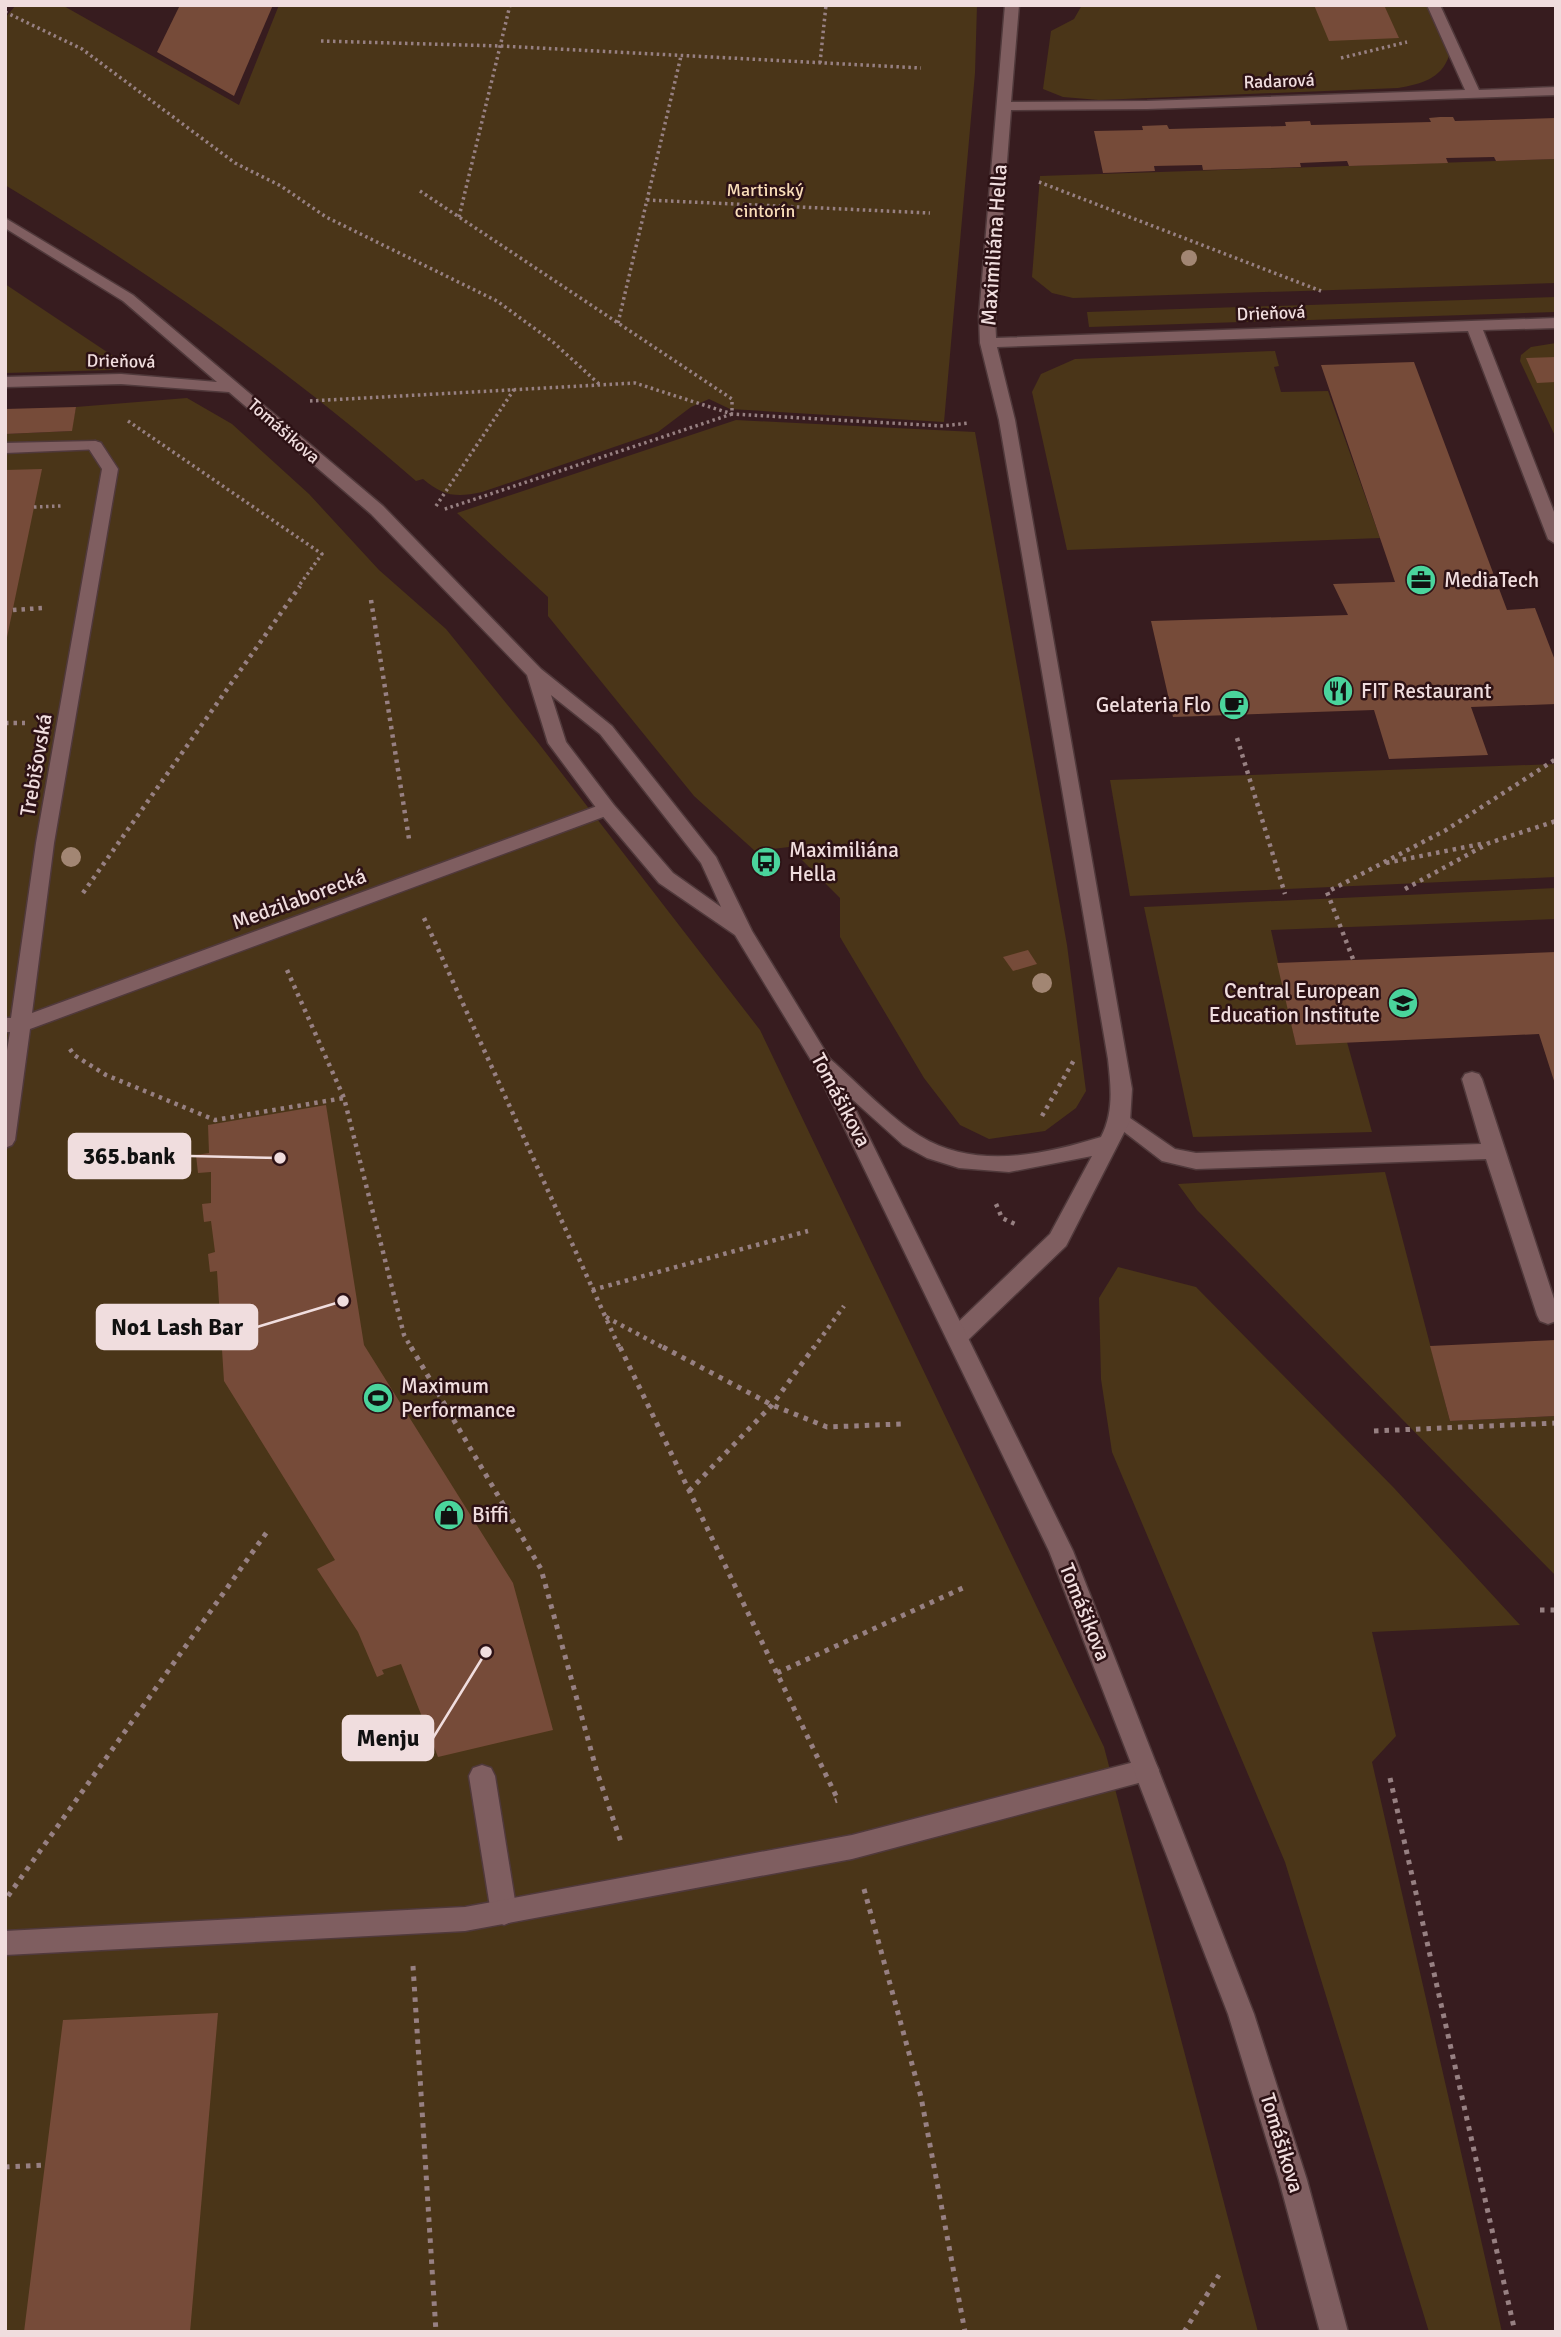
<svg xmlns="http://www.w3.org/2000/svg" width="1561" height="2337" viewBox="0 0 1561 2337" font-family="Signika,sans-serif">
<rect width="100%" height="100%" fill="#371c1f"/>
<!-- green -->
<g fill="#4a3518">
<path d="M16,5H62L239,105L279,5H977L975,73L944,422L730,409L709,399L691,407L658,432L482,492C456,498 443,496 423,479L416,481C286,367 153,275 5,185V18Z"/>
<path d="M1082,5H1426L1449,56C1441,79 1421,84 1398,88L1099,100L1063,97L1043,89L1051,31L1074,19Z"/>
<polygon points="1556,159 1556,283 1073,298 1052,293 1032,277 1040,176"/>
<polygon points="5,284 125,364 112,370 5,373"/>
<polygon points="1556,297 1556,312 1089,327 1087,312"/>
<polygon points="1556,343 1556,438 1520,361 1521,355 1531,347"/>
<polygon points="1275,351 1279,366 1274,367 1281,392 1328,391 1380,538 1067,550 1032,392 1041,374 1075,359"/>
<polygon points="187,398 232,424 309,494 379,570 446,629 536,740 760,1030 1104,1747 1258,2332 5,2332 5,434 71,431 76,407"/>
<polygon points="736,420 975,432 1067,945 1086,1091 1076,1108 1045,1131 989,1139 960,1125 924,1078 840,937 840,898 789,847 755,851 694,796 548,616 548,597 457,513"/>
<polygon points="1556,764 1556,877 1130,896 1110,780"/>
<polygon points="1556,888 1556,919 1271,930 1296,1044 1347,1042 1372,1132 1193,1137 1144,907"/>
<polygon points="1385,1172 1450,1421 1556,1416 1556,1576 1197,1210 1178,1184"/>
<polygon points="1118,1267 1196,1287 1394,1488 1520,1625 1372,1632 1396,1736 1372,1762 1502,2332 1429,2332 1285,1862 1112,1452 1101,1379 1099,1298"/>
</g>
<!-- building -->
<g fill="#764b39">
<polygon points="180,5 273,5 234,96 157,52"/>
<polygon points="1314,5 1384,5 1399,38 1329,41"/>
<polygon points="1440,117 1453,117 1455,121 1556,118 1556,159 1496,161 1494,157 1446,158 1448,163 1349,166 1347,161 1300,163 1301,167 1203,170 1202,165 1154,166 1155,171 1103,173 1094,131 1143,130 1142,126 1167,125 1169,129 1286,126 1285,122 1310,121 1311,125 1431,122 1429,118"/>
<polygon points="1556,357 1556,382 1537,383 1526,358"/>
<polygon points="1414,362 1507,610 1535,608 1556,663 1556,704 1471,707 1488,755 1389,759 1374,710 1173,717 1151,621 1348,615 1333,584 1395,582 1321,365"/>
<polygon points="76,407 72,431 5,434 5,409"/>
<polygon points="42,469 6,642 5,642 5,470"/>
<polygon points="1028,950 1037,964 1013,971 1003,957"/>
<polygon points="1556,952 1555,1084 1539,1034 1296,1045 1277,963"/>
<polygon points="326,1105 364,1345 513,1583 553,1730 438,1757 401,1664 382,1670 384,1674 377,1677 358,1632 317,1569 335,1560 224,1381 217,1271 210,1272 208,1254 215,1252 211,1221 204,1222 202,1204 211,1203 211,1172 198,1173 196,1155 209,1153 208,1125"/>
<polygon points="1556,1340 1556,1416 1450,1421 1430,1346"/>
<polygon points="218,2013 190,2332 24,2332 63,2020"/>
</g>
<g fill="none" stroke-linecap="round" stroke-linejoin="round">
<!-- lane casing -->
<g stroke="#50393b" stroke-width="3">
<g id="lane">
<polygon points="95,441 101,443 101,449 5,453 5,443"/>
<polygon points="1472,1072 1479,1074 1482,1079 1556,1305 1556,1321 1548,1324 1540,1321 1537,1315 1486,1159 1196,1169 1162,1161 1110,1121 1113,1116 1127,1116 1175,1149 1196,1153 1481,1144 1462,1079 1465,1074"/>
<polygon points="482,1765 491,1768 495,1776 517,1913 513,1921 504,1925 495,1921 491,1913 469,1776 473,1768"/>
</g>
</g>
<!-- street casing -->
<g stroke="#50393b" stroke-width="3">
<g id="street">
<path d="M1005,5H1019L1011,102L1147,101L1465,90L1427,5H1440L1479,90L1556,87V95L1147,109L1011,110L995,316L996,338L1556,318V328L1483,330L1556,517V544L1548,539L1468,331L997,347L1015,420L1132,1089L1130,1121L1066,1246L968,1340L960,1343L952,1340L949,1334L952,1328L1050,1234L1092,1156L1009,1172L959,1168L927,1158L903,1145L813,1064L816,1059H830C858,1083 889,1117 920,1136C976,1170 1042,1155 1101,1137C1114,1112 1111,1087 1108,1059L999,420L980,343L979,316Z"/>
<polygon points="95,441 101,443 118,469 54,843 32,1013 600,805 607,803 616,809 614,813 30,1029 15,1140 12,1145 5,1148 5,1063 10,1032 5,1032 5,1018 11,1018 36,843 102,469 87,446"/>
<polygon points="1146,1759 1155,1762 1159,1770 1155,1778 1146,1781 852,1859 465,1931 5,1955 5,1931 465,1907 852,1835"/>
</g>
</g>
<!-- secondary casing -->
<g stroke="#50393b" stroke-width="3">
<path id="secondary" d="M5,218L133,295L383,506L541,669L612,726L716,857L752,931L833,1064L1073,1551L1254,2014L1307,2180L1348,2332H1320L1279,2180L1228,2014L1049,1551L814,1065L735,935L659,883L600,813L548,743L527,675L371,514L229,392L121,384L5,387V377L121,374L217,382L123,301L5,228ZM551,695L600,734L701,863L721,907L673,873L614,805L566,742Z"/>
</g>
<!-- path-far2 -->
<g stroke="#978082" stroke-width="3.5" stroke-dasharray="2.5 3.5" stroke-linecap="butt">
<polyline points="5,12 82,49 235,163 281,186 326,217 497,301 553,342 599,384"/>
<polyline points="321,41 501,46 921,68"/>
<polyline points="1341,58 1407,42"/>
<polyline points="820,63 826,5"/>
<polyline points="1039,182 1321,291"/>
<polyline points="420,191 732,399 732,414 442,510"/>
<polyline points="647,200 930,213"/>
<polyline points="459,217 510,5"/>
<polyline points="618,323 681,56"/>
<polyline points="310,401 635,383 732,414 943,426 968,423"/>
<polyline points="128,421 322,554 298,587"/>
<polyline points="436,506 515,388"/>
<polyline points="34,507 61,506"/>
</g>
<!-- path-far1 -->
<g stroke="#978082" stroke-width="4.5" stroke-dasharray="3.5 5" stroke-linecap="butt">
<polyline points="371,600 409,839"/>
<polyline points="13,610 43,608"/>
<polyline points="5,723 25,723"/>
<polyline points="1237,738 1285,894"/>
<polyline points="1386,863 1481,844"/>
<polyline points="1405,889 1489,843 1556,821"/>
<polyline points="83,893 300,586"/>
<polyline points="424,918 620,1349"/>
<polyline points="1353,959 1327,892 1446,830 1556,759"/>
<polyline points="287,970 344,1098 404,1335 412,1349"/>
<polyline points="70,1049 74,1055 106,1075 215,1120 344,1098"/>
<polyline points="1042,1116 1074,1060"/>
<polyline points="996,1204 1002,1218 1015,1224"/>
<polyline points="592,1290 808,1231"/>
<polyline points="606,1317 666,1349"/>
<polyline points="813,1349 844,1306"/>
</g>
<!-- path -->
<g stroke="#978082" stroke-width="5" stroke-dasharray="4.5 6" stroke-linecap="butt">
<polyline points="411,1347 541,1569 597,1772 622,1845"/>
<polyline points="620,1347 838,1800 835,1801"/>
<polyline points="663,1347 772,1405 827,1427 901,1424"/>
<polyline points="1374,1431 1556,1423"/>
<polyline points="689,1491 772,1405 814,1347"/>
<polyline points="1540,1610 1556,1610"/>
<polyline points="777,1673 965,1587"/>
<polyline points="1390,1778 1515,2332"/>
<polyline points="864,1889 921,2097 965,2332"/>
<polyline points="8,1896 269,1529"/>
<polyline points="413,1966 436,2332"/>
<polyline points="5,2167 45,2165"/>
<polyline points="1184,2332 1219,2275"/>
</g>
<!-- lane -->
<use href="#lane" fill="#7f5e60" fill-rule="evenodd"/>
<!-- street -->
<use href="#street" fill="#7f5e60" fill-rule="evenodd"/>
<!-- secondary -->
<use href="#secondary" fill="#7f5e60" fill-rule="evenodd"/>
</g>
<!-- trees -->
<g fill="#a28673">
<circle cx="1189" cy="258" r="8"/>
<circle cx="71" cy="857" r="10"/>
<circle cx="1042" cy="983" r="10"/>
</g>
<!-- icons -->
<defs>
<g id="office-disc" transform="scale(1.575)"><circle r="9.5" fill="#4ad49c" stroke="#2d1215"/><path d="M-6-3h4V-5.5h4V-3h4V5H-6ZM-1-4.5V-3h2v-1.5ZM-6 0V1H6V0Z" fill="#111"/></g>
<g id="restaurant-disc" transform="scale(1.575)"><circle r="9.5" fill="#4ad49c" stroke="#2d1215"/><path d="M-5-6h1v4h1v-4h1v4h1v-4h1v5L-1.5 .5V6h-2V.5L-5-1ZM5-6V6H3V1.5H1.5Q1.5-4 5-6Z" fill="#111"/></g>
<g id="cafe-disc" transform="scale(1.575)"><circle r="9.5" fill="#4ad49c" stroke="#2d1215"/><path d="M-5.5-4.5H6V0H3Q3 3.5 0 3.5H-2.5Q-5.5 3.5-5.5 0ZM3-3.2v2h1.7v-2ZM-6 4.5H4V6H-6Z" fill="#111"/></g>
<g id="bus-disc" transform="scale(1.575)"><circle r="9.5" fill="#4ad49c" stroke="#2d1215"/><path d="M-5-6H5V4H4V6H2V4H-2V6H-4V4H-5ZM-3.5-4V0h7V-4ZM-3.5 1.2v1.5H-2V1.2ZM2 1.2v1.5H3.5V1.2Z" fill="#111"/></g>
<g id="university-disc" transform="scale(1.575)"><circle r="9.5" fill="#4ad49c" stroke="#2d1215"/><path d="M0-5L7-2L0 1L-7-2ZM-4 1L0 2.5L4 1V4Q0 6-4 4Z" fill="#111"/></g>
<g id="stadium-disc" transform="scale(1.575)"><circle r="9.5" fill="#4ad49c" stroke="#2d1215"/><path d="M0-5a6.5 5 0 1 0 0 10a6.5 5 0 1 0 0-10ZM-3.5-1.8h7v3.6h-7Z" fill="#111"/></g>
<g id="shop-disc" transform="scale(1.575)"><circle r="9.5" fill="#4ad49c" stroke="#2d1215"/><path d="M-5-2.5h2.3a2.7 3.5 0 0 1 5.4 0H5L5.5 6h-11ZM-1.5-2.5h3a1.5 2.3 0 0 0-3 0Z" fill="#111"/></g>
</defs>
<g fill-rule="evenodd">
<use href="#office-disc" x="1421" y="580"/>
<use href="#restaurant-disc" x="1338" y="691"/>
<use href="#cafe-disc" x="1234" y="705"/>
<use href="#bus-disc" x="766" y="862"/>
<use href="#university-disc" x="1403" y="1003"/>
<use href="#stadium-disc" x="378" y="1398"/>
<use href="#shop-disc" x="449" y="1515"/>
</g>
<g text-anchor="middle" stroke-width="5" stroke-linejoin="round" paint-order="stroke">
<!-- far-street labels -->
<g font-size="18" fill="#f0ddde" stroke="#2d1215">
<text transform="translate(1279 81) rotate(-2)" y="6">Radarová</text>
<text transform="translate(1271 313) rotate(-2)" y="6">Drieňová</text>
<text transform="translate(121 361) rotate(1)" y="6">Drieňová</text>
<text transform="translate(284 431) rotate(41)" y="6">Tomášikova</text>
</g>
<!-- far-park labels -->
<g font-size="18" fill="#f9ddb8" stroke="#2d1215">
<text x="765" y="196">Martinský<tspan x="765" dy="21">cintorín</tspan></text>
</g>
<!-- street labels -->
<g font-size="21" fill="#f0ddde" stroke="#2d1215">
<text transform="translate(994 245) rotate(-86)" y="7">Maximiliána Hella</text>
<text transform="translate(36 765) rotate(-80)" y="7">Trebišovská</text>
<text transform="translate(299 899) rotate(-20)" y="7">Medzilaborecká</text>
<text transform="translate(841 1100) rotate(62)" y="7">Tomášikova</text>
<text transform="translate(1085 1612) rotate(68)" y="7">Tomášikova</text>
<text transform="translate(1282 2143) rotate(73)" y="7">Tomášikova</text>
</g>
<!-- poi labels -->
<g font-size="21" fill="#f0ddde" stroke="#2d1215" text-anchor="start">
<text x="1444" y="587">MediaTech</text>
<text x="1361" y="698">FIT Restaurant</text>
<text x="1211" y="712" text-anchor="end">Gelateria Flo</text>
<text x="789" y="857">Maximiliána<tspan x="789" dy="24">Hella</tspan></text>
<text x="1380" y="998" text-anchor="end">Central European<tspan x="1380" dy="24">Education Institute</tspan></text>
<text x="401" y="1393">Maximum<tspan x="401" dy="24">Performance</tspan></text>
<text x="472" y="1522">Biffi</text>
</g>
</g>
<!-- callouts -->
<path fill="none" stroke="#f0ddde" stroke-width="2.5" d="M280 1158L190 1156M343 1301L257 1327M486 1652L433 1738"/>
<g fill="#f0ddde" stroke="#2d1215" stroke-width="2.5">
<circle cx="280" cy="1158" r="7"/>
<circle cx="343" cy="1301" r="7"/>
<circle cx="486" cy="1652" r="7"/>
</g>
<g fill="#f0ddde" stroke="#f0ddde" stroke-width="2.5">
<rect x="69" y="1134" width="121" height="44" rx="7"/>
<rect x="97" y="1305" width="160" height="44" rx="7"/>
<rect x="343" y="1716" width="90" height="44" rx="7"/>
</g>
<g font-size="23" text-anchor="middle" font-weight="bold" fill="#111">
<text x="129" y="1164">365.bank</text>
<text x="177" y="1335">No1 Lash Bar</text>
<text x="388" y="1746">Menju</text>
</g>
<!-- border -->
<rect width="1561" height="2337" fill="none" stroke="#f0ddde" stroke-width="14"/>
</svg>
